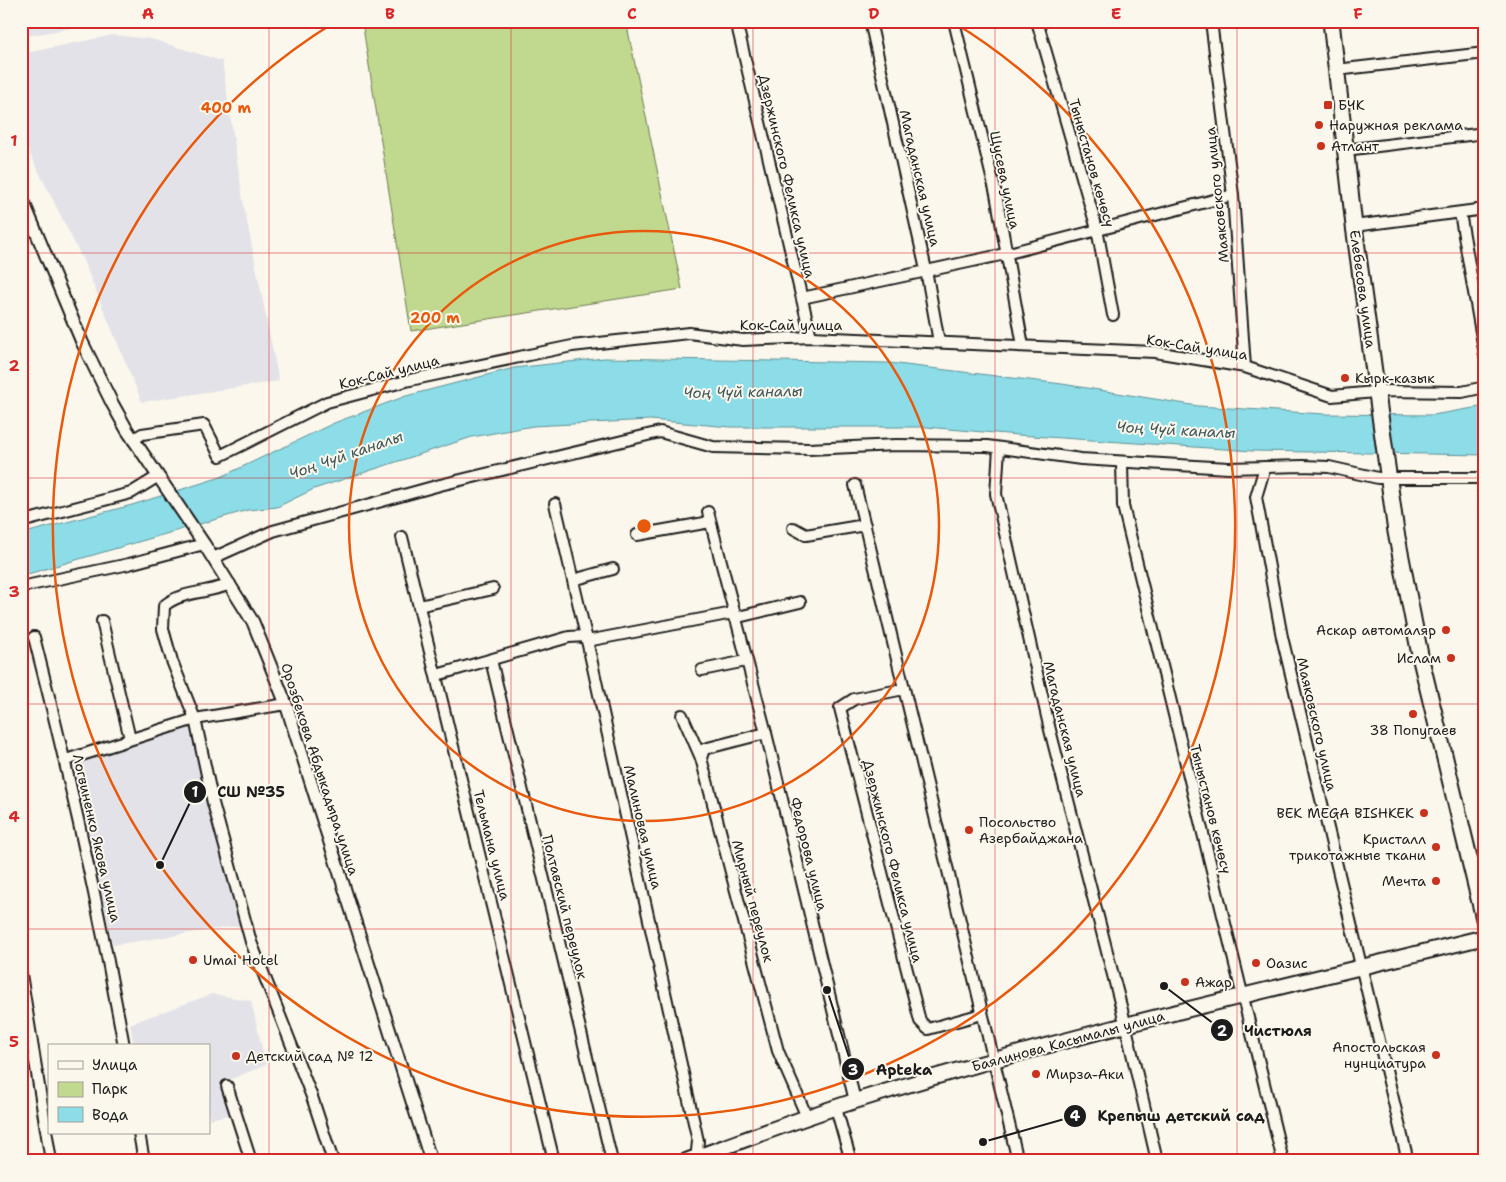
<svg xmlns="http://www.w3.org/2000/svg" width="1506" height="1182" viewBox="0 0 1506 1182" font-family="'Shantell Sans',sans-serif">
<rect width="100%" height="100%" fill="#fbf7ec"/>
<filter id="ink" filterUnits="userSpaceOnUse"><feTurbulence type="fractalNoise" baseFrequency=".02" numOctaves="2"/><feDisplacementMap in="SourceGraphic" scale="10" xChannelSelector="R" yChannelSelector="G"/><feConvolveMatrix kernelMatrix="1 2 1 2 8 2 1 2 1" color-interpolation-filters="sRGB"/></filter>
<g filter="url(#ink)">
<!-- built -->
<g fill="#e2e2e8">
<polygon points="21,21 113,21 21,37"/>
<polygon points="113,35 151,39 222,61 244,207 279,381 142,402 83,260 21,136 21,54"/>
<polygon points="194,723 242,925 113,945 71,761"/>
<polygon points="212,994 251,1001 266,1065 219,1084 229,1115 209,1119 209,1046 134,1046 130,1024"/>
</g>
<!-- green -->
<g fill="#c1d98f" stroke="#6e7a56">
<polygon points="362,21 626,21 682,289 411,331"/>
<polygon points="1477,490 1485,490 1485,562"/>
</g>
<!-- water -->
<polygon fill="#8cdde7" stroke="#5f9096" points="604,358 889,363 1062,384 1198,406 1324,414 1433,415 1485,406 1485,455 1253,451 1018,435 926,427 730,427 650,420 533,426 472,437 314,489 277,507 248,510 21,576 21,534 132,505 221,477 334,423 406,396 514,368"/>
<g fill="none" stroke-linecap="round" stroke-linejoin="round">
<!-- minor casing -->
<g stroke="#1c1c1c" stroke-width="14">
<g id="minor">
<polyline points="736,21 811,337"/>
<polyline points="870,21 926,270 939,342"/>
<polyline points="954,21 996,194 1023,346"/>
<polyline points="1037,21 1097,229 1113,315"/>
<polyline points="1211,21 1233,195 1245,367"/>
<polyline points="1336,70 1485,53"/>
<polyline points="1345,150 1485,133"/>
<polyline points="1460,213 1485,355"/>
<polyline points="1354,226 1485,209"/>
<polyline points="802,298 1005,254 1233,195"/>
<polyline points="133,440 142,434 204,425 220,456 327,402 410,380 572,346 689,333 743,340 811,337 1155,352 1245,367 1332,396 1385,391 1462,392 1485,387"/>
<polyline points="999,448 996,494 1050,730 1122,1010 1157,1161"/>
<polyline points="1122,462 1123,506 1283,1161"/>
<polyline points="1265,467 1256,497 1282,637 1408,1161"/>
<polyline points="855,485 1018,1161"/>
<polyline points="555,504 586,636 698,1141 696,1161"/>
<polyline points="708,512 766,733 855,1101"/>
<polyline points="21,522 131,493 157,477"/>
<polyline points="793,528 806,535 865,525"/>
<polyline points="637,535 710,522"/>
<polyline points="402,537 554,1161"/>
<polyline points="213,558 273,531 440,485 660,432 713,447 809,449 896,445 987,446 1081,459 1228,468 1303,466 1329,467 1378,478 1485,478"/>
<polyline points="573,580 613,569"/>
<path d="M230,584C210,593 180,591 164,606L163,629L172,661L195,719L213,803L251,942L312,1097L333,1161"/>
<polyline points="21,587 129,564 204,544"/>
<polyline points="419,606 493,589"/>
<polyline points="734,618 800,602"/>
<polyline points="102,621 130,739"/>
<path d="M34,637C69,773 99,908 124,1046"/>
<polyline points="587,641 733,613"/>
<polyline points="491,660 612,1161"/>
<polyline points="702,670 746,661"/>
<polyline points="437,675 569,637 586,636"/>
<polyline points="904,689 854,699 840,708 920,1021 928,1029 982,1014"/>
<polyline points="682,715 701,758"/>
<polyline points="766,733 704,749 701,758 778,1051 807,1117"/>
<polyline points="66,760 195,719 286,704"/>
<polyline points="21,974 51,1161"/>
<polyline points="227,1086 251,1161"/>
<polyline points="836,1108 851,1161"/>
<polyline points="139,1133 144,1161"/>
</g>
</g>
<!-- tertiary casing -->
<g stroke="#1c1c1c" stroke-width="15">
<polyline id="tertiary" points="21,196 82,342 112,403 127,430 204,544 253,622 286,704 431,1161"/>
</g>
<!-- secondary casing -->
<g stroke="#1c1c1c" stroke-width="18">
<path id="secondary" d="M686,1161C742,1141 798,1119 855,1101C1062,1036 1274,989 1485,937"/>
</g>
<!-- primary casing -->
<g stroke="#1c1c1c" stroke-width="19">
<polyline id="primary" points="1331,21 1354,226 1396,532 1421,660 1485,923"/>
</g>
<!-- minor -->
<use href="#minor" stroke="#fbf7ec" stroke-width="10"/>
<!-- tertiary -->
<use href="#tertiary" stroke="#fbf7ec" stroke-width="11"/>
<!-- secondary -->
<use href="#secondary" stroke="#fbf7ec" stroke-width="14"/>
<!-- primary -->
<use href="#primary" stroke="#fbf7ec" stroke-width="15"/>
</g>
</g>
<!-- grid -->
<path fill="none" stroke="#d62828" stroke-width="1" stroke-opacity="0.55" d="M269,21V1161M511,21V1161M753,21V1161M995,21V1161M1237,21V1161M21,253H1485M21,478H1485M21,704H1485M21,929H1485"/>
<!-- distance rings -->
<g fill="none" stroke="#e8590c" stroke-width="2.5">
<circle cx="644" cy="526" r="295"/>
<path d="M953 22A591 591 0 1 1 335 22"/>
</g>
<!-- markers -->
<g fill="#c8321e" stroke="#fbf7ec" stroke-width="2">
<rect x="1323" y="100" width="10" height="10" rx="2.5"/>
<circle cx="1319" cy="125" r="5"/>
<circle cx="1321" cy="146" r="5"/>
<circle cx="1345" cy="378" r="5"/>
<circle cx="1446" cy="630" r="5"/>
<circle cx="1451" cy="658" r="5"/>
<circle cx="1413" cy="714" r="5"/>
<circle cx="1424" cy="813" r="5"/>
<circle cx="969" cy="830" r="5"/>
<circle cx="1436" cy="847" r="5"/>
<circle cx="1436" cy="881" r="5"/>
<circle cx="193" cy="960" r="5"/>
<circle cx="1256" cy="963" r="5"/>
<circle cx="1185" cy="982" r="5"/>
<circle cx="1436" cy="1055" r="5"/>
<circle cx="236" cy="1056" r="5"/>
<circle cx="1036" cy="1074" r="5"/>
</g>
<g text-anchor="middle" stroke-width="4" stroke-linejoin="round" paint-order="stroke">
<!-- poi labels -->
<g font-size="14" fill="#1c1c1c" stroke="#fbf7ec" text-anchor="start">
<text x="1338" y="110">БЧК</text>
<text x="1329" y="130">Наружная реклама</text>
<text x="1331" y="151">Атлант</text>
<text x="1355" y="383">Кырк-казык</text>
<text x="1436" y="635" text-anchor="end">Аскар автомаляр</text>
<text x="1441" y="663" text-anchor="end">Ислам</text>
<text x="1413" y="735" text-anchor="middle">38 Попугаев</text>
<text x="1414" y="818" text-anchor="end">BEK MEGA BISHKEK</text>
<text x="979" y="827">Посольство<tspan x="979" dy="16">Азербайджана</tspan></text>
<text x="1426" y="844" text-anchor="end">Кристалл<tspan x="1426" dy="16">трикотажные ткани</tspan></text>
<text x="1426" y="886" text-anchor="end">Мечта</text>
<text x="203" y="965">Umai Hotel</text>
<text x="1266" y="968">Оазис</text>
<text x="1195" y="987">Ажар</text>
<text x="1426" y="1052" text-anchor="end">Апостольская<tspan x="1426" dy="16">нунциатура</tspan></text>
<text x="246" y="1061">Детский сад № 12</text>
<text x="1046" y="1079">Мирза-Аки</text>
</g>
<!-- street labels -->
<g font-size="14" fill="#1c1c1c" stroke="#fbf7ec">
<text transform="translate(1092 163) rotate(74)" y="5">Тыныстанов көчөсү</text>
<text transform="translate(787 176) rotate(77)" y="5">Дзержинского Феликса улица</text>
<text transform="translate(920 178) rotate(77)" y="5">Магаданская улица</text>
<text transform="translate(1005 180) rotate(78)" y="5">Щусева улица</text>
<text transform="translate(1217 195) rotate(-96)" y="5">Маяковского улица</text>
<text transform="translate(1363 289) rotate(82)" y="5">Елебесова улица</text>
<text x="791" y="330">Кок-Сай улица</text>
<text transform="translate(1197 347) rotate(9)" y="5">Кок-Сай улица</text>
<text transform="translate(389 372) rotate(-14)" y="5">Кок-Сай улица</text>
<text transform="translate(1317 724) rotate(77)" y="5">Маяковского улица</text>
<text transform="translate(1065 729) rotate(76)" y="5">Магаданская улица</text>
<text transform="translate(320 769) rotate(72)" y="5">Орозбекова Абдыкадыра улица</text>
<text transform="translate(1211 809) rotate(76)" y="5">Тыныстанов көчөсү</text>
<text transform="translate(643 827) rotate(77)" y="5">Малиновая улица</text>
<text transform="translate(97 838) rotate(77)" y="5">Логвиненко Якова улица</text>
<text transform="translate(492 845) rotate(76)" y="5">Тельмана улица</text>
<text transform="translate(809 854) rotate(76)" y="5">Федорова улица</text>
<text transform="translate(893 861) rotate(76)" y="5">Дзержинского Феликса улица</text>
<text transform="translate(753 901) rotate(75)" y="5">Мирный переулок</text>
<text transform="translate(565 907) rotate(76)" y="5">Полтавский переулок</text>
<text transform="translate(1068 1041) rotate(-15)" y="5">Баялинова Касымалы улица</text>
</g>
<!-- water labels -->
<g font-size="15" font-style="italic" fill="#3e5659" stroke="#fbf7ec">
<text transform="translate(743 392) rotate(-1)" y="5">Чоң Чүй каналы</text>
<text transform="translate(1176 430) rotate(3)" y="5">Чоң Чүй каналы</text>
<text transform="translate(346 455) rotate(-19)" y="5">Чоң Чүй каналы</text>
</g>
</g>
<circle cx="644" cy="526" r="8" fill="#e8590c" stroke="#fbf7ec" stroke-width="2.5"/>
<g font-size="15" text-anchor="middle" font-weight="bold" fill="#e8590c" stroke="#fbf7ec" stroke-width="4" stroke-linejoin="round" paint-order="stroke">
<text x="226" y="113">400 m</text>
<text x="435" y="323">200 m</text>
</g>
<!-- callouts -->
<path fill="none" stroke="#1c1c1c" stroke-width="2" d="M160 865L195 792M1164 986L1222 1030M827 990L853 1069M983 1142L1075 1116"/>
<g fill="#1c1c1c" stroke="#fbf7ec" stroke-width="2">
<circle cx="160" cy="865" r="5"/>
<circle cx="1164" cy="986" r="5"/>
<circle cx="827" cy="990" r="5"/>
<circle cx="983" cy="1142" r="5"/>
<circle cx="195" cy="792" r="12"/>
<circle cx="1222" cy="1030" r="12"/>
<circle cx="853" cy="1069" r="12"/>
<circle cx="1075" cy="1116" r="12"/>
</g>
<g font-size="15" text-anchor="middle" font-weight="bold" fill="#fff">
<text x="195" y="797">1</text>
<text x="1222" y="1036">2</text>
<text x="853" y="1075">3</text>
<text x="1075" y="1121">4</text>
</g>
<g font-size="15" text-anchor="middle" font-weight="bold" fill="#1c1c1c" stroke="#fbf7ec" stroke-width="4" stroke-linejoin="round" paint-order="stroke">
<text x="251" y="797">СШ №35</text>
<text x="1278" y="1036">Чистюля</text>
<text x="904" y="1075">Apteka</text>
<text x="1181" y="1121">Крепыш детский сад</text>
</g>
<!-- margin -->
<rect width="1506" height="1182" fill="none" stroke="#fbf7ec" stroke-width="55"/>
<!-- legend -->
<rect x="48" y="1044" width="162" height="90" fill="#fbf7ec" stroke="#a29f99"/>
<rect x="58" y="1061" width="25" height="8" fill="#fbf7ec" stroke="#a29f99"/>
<text x="92" y="1070" font-size="15" fill="#1c1c1c">Улица</text>
<rect x="58" y="1082" width="25" height="15" fill="#c1d98f" stroke="#a29f99"/>
<text x="92" y="1094" font-size="15" fill="#1c1c1c">Парк</text>
<rect x="58" y="1107" width="25" height="15" fill="#8cdde7" stroke="#a29f99"/>
<text x="92" y="1120" font-size="15" fill="#1c1c1c">Вода</text>
<rect x="28" y="28" width="1450" height="1126" fill="none" stroke="#d62828" stroke-width="2"/>
<g font-size="16" text-anchor="middle" font-weight="bold" fill="#d62828">
<text x="148" y="19">A</text>
<text x="390" y="19">B</text>
<text x="632" y="19">C</text>
<text x="874" y="19">D</text>
<text x="1116" y="19">E</text>
<text x="1358" y="19">F</text>
<text x="14" y="146">1</text>
<text x="14" y="371">2</text>
<text x="14" y="597">3</text>
<text x="14" y="822">4</text>
<text x="14" y="1047">5</text>
</g>
</svg>
